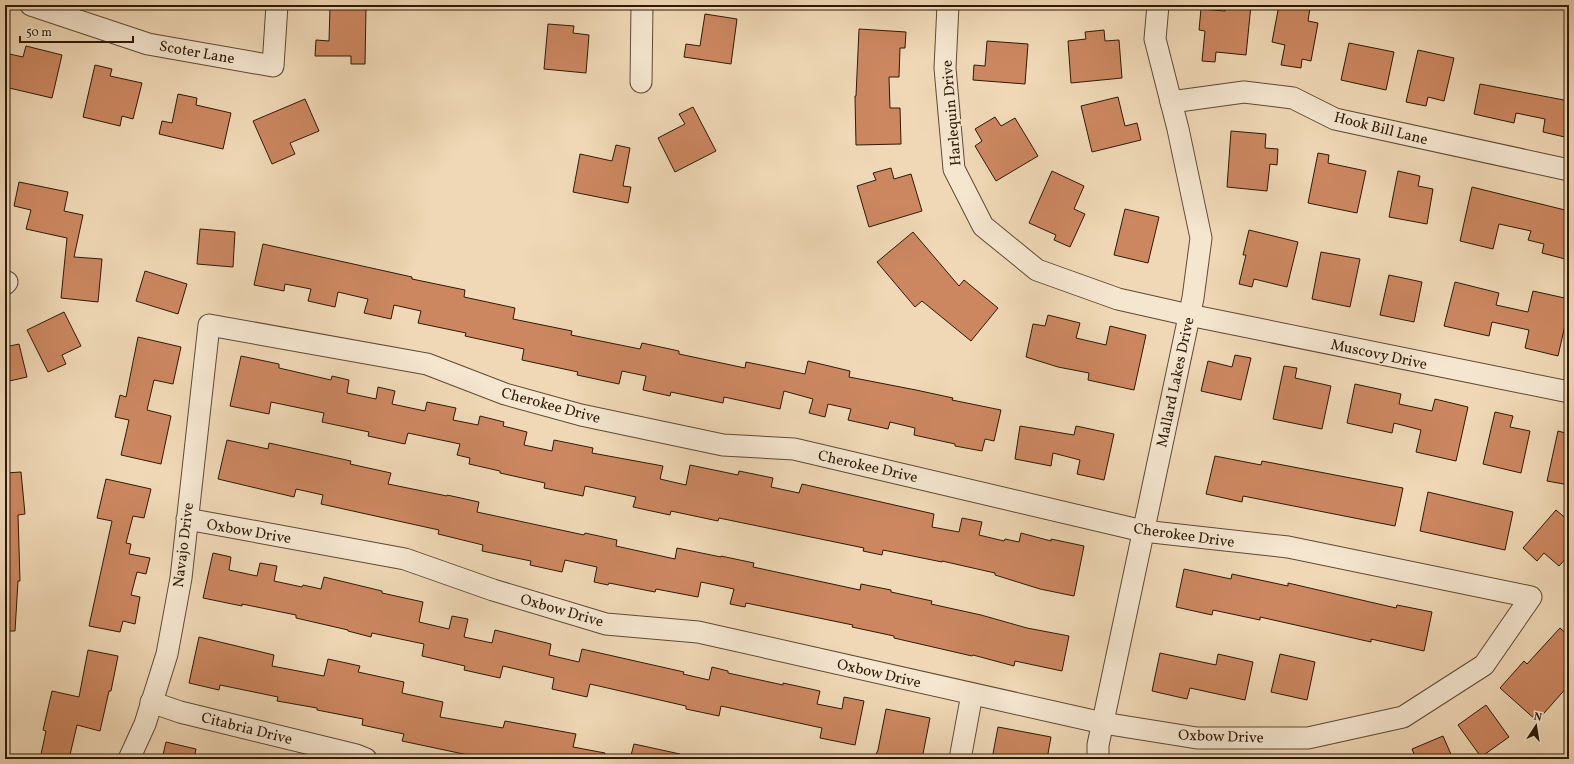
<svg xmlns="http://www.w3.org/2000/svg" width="1574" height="764" viewBox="0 0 1574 764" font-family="Vollkorn,serif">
<rect width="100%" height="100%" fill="#f0d8b6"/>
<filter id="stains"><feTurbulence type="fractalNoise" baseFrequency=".005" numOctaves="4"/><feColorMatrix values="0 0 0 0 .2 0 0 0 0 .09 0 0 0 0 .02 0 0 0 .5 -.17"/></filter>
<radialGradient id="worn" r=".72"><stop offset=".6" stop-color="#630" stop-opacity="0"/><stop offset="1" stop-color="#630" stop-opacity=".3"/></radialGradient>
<!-- building -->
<g fill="#cc8761" stroke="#2e1a06">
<polygon points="1226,5 1251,5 1246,55 1216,52 1215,62 1202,61 1205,31 1199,30 1201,9 1225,11"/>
<polygon points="1279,5 1294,5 1310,8 1308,21 1318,23 1311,61 1302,59 1301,68 1281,65 1285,45 1272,42"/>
<polygon points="330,7 366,8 365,64 351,64 351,56 315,56 316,40 329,41"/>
<polygon points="705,14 737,19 731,64 684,57 686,44 700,46"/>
<polygon points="548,24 574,26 573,33 589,35 586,73 544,69"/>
<polygon points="859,29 906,32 905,48 900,48 899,77 889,77 890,108 900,108 901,144 856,145 855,96 856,96"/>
<polygon points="1104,30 1105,41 1119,40 1122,78 1071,83 1068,41 1086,39 1085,32"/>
<polygon points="987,41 1028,44 1025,84 973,80 974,65 985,66"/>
<polygon points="1349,43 1394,52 1386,90 1341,80"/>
<polygon points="26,46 62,55 52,98 5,87 5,53 23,57"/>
<polygon points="1418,50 1454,58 1444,101 1428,97 1426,106 1406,102"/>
<polygon points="95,65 112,69 110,76 142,83 133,119 122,116 120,126 83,117"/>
<polygon points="1480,84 1569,101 1569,138 1543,132 1545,119 1516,113 1514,123 1474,114"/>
<polygon points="178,94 197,98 196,105 231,113 223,149 159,134 162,121 172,123"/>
<polygon points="1118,97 1125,126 1137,123 1141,140 1092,152 1081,106"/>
<polygon points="305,99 319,131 290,143 295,154 272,164 253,121"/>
<polygon points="693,107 716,151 675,172 658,138 685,124 679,114"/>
<polygon points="995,117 1001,126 1015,118 1038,156 996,181 975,146 982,141 975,129"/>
<polygon points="1231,131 1266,134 1265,148 1278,149 1277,165 1270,164 1267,191 1227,187"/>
<polygon points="616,145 630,148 623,186 631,187 628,203 573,192 580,154 612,161"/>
<polygon points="1318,153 1329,155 1328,163 1366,171 1357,213 1308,203"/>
<polygon points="891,168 894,179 911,174 922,211 869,227 857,186 876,180 873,173"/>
<polygon points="1052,171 1084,186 1074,209 1085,214 1070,247 1054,240 1056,235 1029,223"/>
<polygon points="1398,171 1420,176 1418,186 1433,189 1427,224 1389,217"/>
<polygon points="19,182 68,192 64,211 83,215 74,257 102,259 98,302 61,298 67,238 26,229 31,210 14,206"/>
<polygon points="1472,187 1569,211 1569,260 1542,253 1544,244 1528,240 1531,231 1499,224 1493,249 1460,241"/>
<polygon points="1125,209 1159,217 1148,263 1114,255"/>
<polygon points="200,229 235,232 233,267 197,264"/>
<polygon points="1249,230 1298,242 1287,287 1254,279 1252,287 1239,284 1246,255 1243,255"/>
<polygon points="913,232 959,286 964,280 998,308 971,341 922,301 915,307 877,262"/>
<polygon points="263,244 412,277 412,279 465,290 464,297 515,308 513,319 572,331 571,335 640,349 642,343 679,351 679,354 745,368 746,362 805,374 808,361 850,371 849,377 916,390 953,398 952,400 1001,410 994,441 985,439 982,451 955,446 955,444 914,435 915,428 890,422 888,429 848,420 851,409 828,404 825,417 809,413 813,399 784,391 780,409 724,397 723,403 671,392 670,396 643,390 646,376 622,371 619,384 577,375 578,372 522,360 524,349 465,336 466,333 418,323 421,311 394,305 391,319 364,313 368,299 338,292 335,307 308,301 311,289 285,284 284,291 254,285"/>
<polygon points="1321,252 1360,259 1350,307 1312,299"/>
<polygon points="145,271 187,284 178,314 136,301"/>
<polygon points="1389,275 1422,282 1414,322 1380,315"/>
<polygon points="1455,282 1499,293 1496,305 1528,312 1533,291 1569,299 1569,308 1558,356 1525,348 1529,330 1492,322 1489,336 1444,326"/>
<polygon points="64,312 81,346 62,355 66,364 48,372 27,330"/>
<polygon points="1048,315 1080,323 1076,338 1106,345 1110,326 1146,335 1134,390 1088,380 1089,373 1058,367 1026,357 1033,324 1045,326"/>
<polygon points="138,337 181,347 173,384 154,380 147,410 171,416 161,464 121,455 129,420 115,417 120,395 126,397"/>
<polygon points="19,344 27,377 5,382 5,347"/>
<polygon points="1235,355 1251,358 1241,400 1201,391 1208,361 1232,367"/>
<polygon points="241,356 279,364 279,368 331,380 332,376 349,380 347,393 376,399 378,387 395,391 392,404 425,411 427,402 456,408 453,420 478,425 480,416 504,422 503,426 527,432 524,445 552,451 554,440 593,448 592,453 663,466 660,479 686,485 690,465 738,475 739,471 773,478 771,487 799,493 802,484 934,514 932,527 959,532 962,518 982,522 979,535 1004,541 1005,539 1019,542 1021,533 1051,541 1051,539 1084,546 1074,596 1040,589 995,575 995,573 942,561 942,562 883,550 882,555 863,551 864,548 719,518 718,521 671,511 670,515 633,507 636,497 585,486 583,496 544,488 545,483 500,473 500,471 469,464 470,458 457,455 460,444 408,433 405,444 368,436 369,432 322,422 324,413 271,402 269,414 230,406"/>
<polygon points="1284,366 1297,368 1295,378 1331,386 1322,429 1273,419"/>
<polygon points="1355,384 1401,394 1399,404 1432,411 1435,399 1468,407 1456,461 1416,452 1421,430 1394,423 1392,433 1347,423"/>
<polygon points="1495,412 1513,416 1510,427 1530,431 1521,473 1483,464"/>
<polygon points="1020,426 1074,435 1076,426 1114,434 1104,480 1077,474 1080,460 1053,453 1051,466 1015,459"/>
<polygon points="1558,431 1569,434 1569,485 1547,481"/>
<polygon points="227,440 268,449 269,443 351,461 350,464 391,473 388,484 447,496 447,495 479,502 477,512 584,535 585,533 617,540 616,546 675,559 677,548 721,557 721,556 754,563 753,567 860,590 861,584 891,590 891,592 932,601 931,604 981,615 1027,628 1069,636 1062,671 1015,661 1014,666 973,655 972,656 894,638 894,636 852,627 853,625 746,603 745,607 730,604 734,589 701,582 698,597 656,589 655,592 609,583 608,585 594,582 597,567 565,560 562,572 530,565 531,561 482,551 483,545 438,534 439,530 321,504 323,495 296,489 294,497 218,479"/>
<polygon points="1215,456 1261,465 1262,461 1403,488 1395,526 1243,496 1242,502 1206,494"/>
<polygon points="21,472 25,514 18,515 20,581 18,581 15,631 5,631 5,473"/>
<polygon points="106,479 151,489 144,518 133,516 126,543 131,544 129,554 150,558 146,574 137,572 131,595 140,597 135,624 123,621 120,632 89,626 112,521 97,518"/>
<polygon points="1428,492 1513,512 1505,550 1420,531"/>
<polygon points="1556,510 1569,521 1569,555 1559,566 1544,553 1537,561 1523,548"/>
<polygon points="213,553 231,557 229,570 257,576 260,563 277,566 274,581 302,587 303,585 321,589 324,577 382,591 382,593 423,602 419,622 449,629 452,616 468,619 464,637 492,643 495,630 551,644 549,655 579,662 582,649 684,672 683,674 709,680 712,667 728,671 728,673 783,685 783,683 820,691 817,704 842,709 844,697 864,701 855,745 820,738 822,728 721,706 719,716 686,709 686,706 590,684 587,697 552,689 554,678 503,666 500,678 464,670 465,666 422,656 424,644 372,633 371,637 348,631 348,630 296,618 296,615 242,604 242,606 203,598"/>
<polygon points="1184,569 1231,579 1232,574 1288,586 1288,583 1396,608 1397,605 1432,612 1424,651 1371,639 1371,642 1260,617 1260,620 1213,610 1212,615 1176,607"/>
<polygon points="1560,628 1569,636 1569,685 1537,721 1500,688 1524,661 1527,664"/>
<polygon points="199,637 274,655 272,666 324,676 328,659 360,666 358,672 404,682 402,693 443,702 440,717 503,728 505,721 576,734 573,747 605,753 605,759 487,759 402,741 404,734 362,725 363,719 317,710 317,708 277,701 278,697 220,685 219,690 189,683"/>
<polygon points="88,650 118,656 111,691 109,691 100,731 77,725 69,759 40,759 46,731 43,730 52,691 79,697"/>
<polygon points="1160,653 1216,665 1218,654 1253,662 1245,700 1190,688 1187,699 1152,691"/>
<polygon points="1280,654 1315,662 1307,700 1271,692"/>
<polygon points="1486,705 1509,737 1481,757 1458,725"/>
<polygon points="886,709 930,718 922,759 874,759 878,750"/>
<polygon points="998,727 1051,737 1047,759 992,759"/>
<polygon points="1443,736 1453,759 1416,759 1412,749"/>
<polygon points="166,742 196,749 194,759 162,759"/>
<polygon points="634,744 680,754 680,759 630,759"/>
</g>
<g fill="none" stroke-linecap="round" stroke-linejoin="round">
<!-- minor casing -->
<g stroke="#5e4a32" stroke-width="23">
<g id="minor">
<polyline points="31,5 148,44 273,66 277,5"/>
<polyline points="948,5 945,68 954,169 983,226 1037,270 1118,299 1189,315 1569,392"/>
<polyline points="641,82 642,5"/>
<polyline points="1171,102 1244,92 1293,98 1335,119 1569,170"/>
<polyline points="5,284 7,282"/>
<polyline points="151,702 180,712 356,755 366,759"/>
<polyline points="129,759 145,724 167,654 181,578 209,325 427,364 505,394 581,415 723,445 794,449 1143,531 1288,547 1531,597 1484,665 1403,717 1308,738 1197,738 1103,723 698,632 606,624 493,590 405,559 187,519"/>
<polyline points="960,759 972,694"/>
<polyline points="1098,759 1098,745 1193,298 1201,238 1178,129 1155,39 1158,5"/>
</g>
</g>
<!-- minor -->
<use href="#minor" stroke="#f5e6d0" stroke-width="21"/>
</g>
<g text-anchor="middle" stroke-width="3" stroke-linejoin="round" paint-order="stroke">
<!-- street labels -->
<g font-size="15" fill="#2e1a06" stroke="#f5e6d0">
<text transform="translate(197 52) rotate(10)" y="5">Scoter Lane</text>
<text transform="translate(951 113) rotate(-95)" y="5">Harlequin Drive</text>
<text transform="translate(1381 128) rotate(14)" y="5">Hook Bill Lane</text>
<text transform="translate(1379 354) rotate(12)" y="5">Muscovy Drive</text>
<text transform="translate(1175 382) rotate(-78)" y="5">Mallard Lakes Drive</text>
<text transform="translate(551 405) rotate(15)" y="5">Cherokee Drive</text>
<text transform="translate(868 466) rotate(13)" y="5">Cherokee Drive</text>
<text transform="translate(249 531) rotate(10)" y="5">Oxbow Drive</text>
<text transform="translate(1184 535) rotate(8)" y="5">Cherokee Drive</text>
<text transform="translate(183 545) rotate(-83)" y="5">Navajo Drive</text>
<text transform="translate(562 610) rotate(16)" y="5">Oxbow Drive</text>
<text transform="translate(879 673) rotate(13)" y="5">Oxbow Drive</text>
<text transform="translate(247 728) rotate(14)" y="5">Citabria Drive</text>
<text transform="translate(1221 736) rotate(2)" y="5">Oxbow Drive</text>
</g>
</g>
<!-- margin -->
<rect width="1574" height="764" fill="none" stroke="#f0d8b6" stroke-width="20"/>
<rect x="6" y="6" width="1562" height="752" fill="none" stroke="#2e1a06" stroke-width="2"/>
<rect x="10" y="10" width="1554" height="744" fill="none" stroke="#2e1a06"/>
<!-- north arrow -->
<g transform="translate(1536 726) rotate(12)" stroke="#f5e6d0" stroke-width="3" paint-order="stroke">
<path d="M0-3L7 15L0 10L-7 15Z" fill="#2e1a06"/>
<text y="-6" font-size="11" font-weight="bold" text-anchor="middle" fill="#2e1a06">N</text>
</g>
<!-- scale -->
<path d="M20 36v6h113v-6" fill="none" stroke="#2e1a06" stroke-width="2"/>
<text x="26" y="36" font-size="12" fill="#2e1a06" stroke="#f5e6d0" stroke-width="3" paint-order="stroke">50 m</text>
<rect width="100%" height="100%" filter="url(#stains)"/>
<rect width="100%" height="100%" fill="url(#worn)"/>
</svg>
